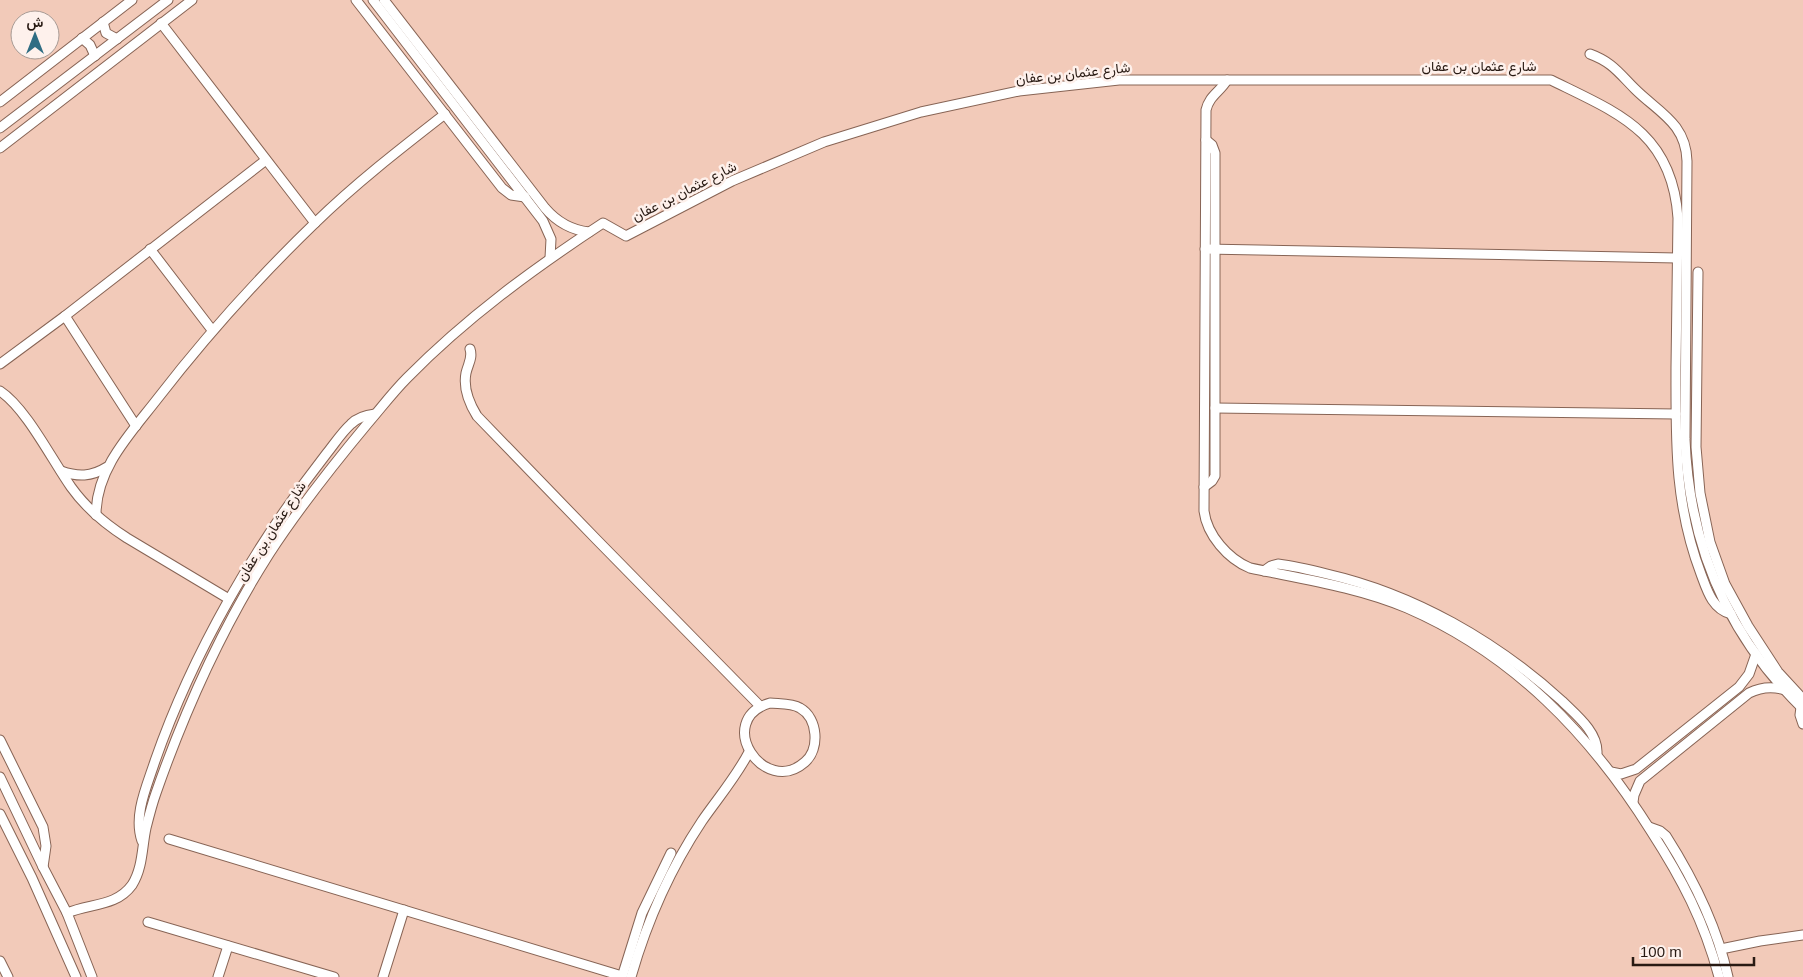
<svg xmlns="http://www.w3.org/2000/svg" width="1803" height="977" viewBox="0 0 1803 977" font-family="Helvetica,Vazirmatn,sans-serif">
<rect width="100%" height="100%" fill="#f2cab9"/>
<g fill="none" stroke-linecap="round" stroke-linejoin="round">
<!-- minor casing -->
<g stroke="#876455" stroke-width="11">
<g id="minor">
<polyline points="356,0 502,188 511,195 525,197"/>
<polyline points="373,0 543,221 551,239 550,258"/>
<path d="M384,0L545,208C557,222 571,230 589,232"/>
<polyline points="103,22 106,33 117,39"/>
<polyline points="161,23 315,223"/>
<polyline points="82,38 90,45 95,56"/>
<path d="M1590,54C1612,62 1619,73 1635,89C1658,112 1686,123 1687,161L1685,439C1689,544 1727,635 1803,709"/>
<path d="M1227,80C1220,92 1209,96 1206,110L1204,511C1207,535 1228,559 1250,568C1302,579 1357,587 1407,608C1513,654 1590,734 1651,831C1682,879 1704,921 1719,977"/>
<polyline points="0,102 132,0"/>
<polyline points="0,128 168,0"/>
<polyline points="0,148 192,0"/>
<polyline points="150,249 212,330"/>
<polyline points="1205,249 1677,258"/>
<polyline points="1698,272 1696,447 1700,493 1710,542 1725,584 1748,626 1778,672 1803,699"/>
<polyline points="65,316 136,426"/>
<path d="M470,349C473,358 468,364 466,373C463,388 469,403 477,416L597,540L760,706"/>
<polyline points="0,364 65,316 266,160"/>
<path d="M0,391C26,408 52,460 71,487C86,508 105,524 127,538L229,599"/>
<polyline points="1215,408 1676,414"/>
<path d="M61,471C78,477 91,477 107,467"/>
<polyline points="1204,487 1212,481 1215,476 1215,153 1212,145 1206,140"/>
<path d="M96,515C96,468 131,433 158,398C206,336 258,278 315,223C355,184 400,149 445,114"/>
<path d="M1264,571L1271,566L1278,564C1294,566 1311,570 1327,574C1414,594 1496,641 1562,701C1576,715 1598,732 1597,753"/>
<path d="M770,703C780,704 792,703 800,708C818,718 820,749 805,762C764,798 713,720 770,703Z"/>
<polyline points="1801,707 1800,715 1803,724"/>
<polyline points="0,740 43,827 46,846 43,867"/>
<polyline points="1611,772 1621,774 1636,769 1739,687 1749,674 1756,654"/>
<polyline points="0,777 43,867 67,913 92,977"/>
<path d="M1633,802L1634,795L1640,781L1749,693C1761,687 1772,686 1785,690"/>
<polyline points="0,814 32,878 76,977"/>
<path d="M1649,827L1660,831L1666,836C1694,880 1717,926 1728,977"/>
<polyline points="169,839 622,976"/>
<path d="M142,841C133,815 147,786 155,761C193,652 256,544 327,453C335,443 342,432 351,424C358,417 366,415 375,414"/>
<path d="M67,913C90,903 116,907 132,885C143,868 142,846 146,828C149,816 152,804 156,793C185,710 222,628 269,554C299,508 333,465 368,423C381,408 393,392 407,378C466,318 533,269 603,223L626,236L732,181L824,142L921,112L1019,91L1119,80H1551C1618,113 1672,132 1678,218C1677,267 1677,317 1676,367C1676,440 1674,503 1701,574C1707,590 1712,609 1731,614"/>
<polyline points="148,922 334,977"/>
<polyline points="1721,949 1760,941 1803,935"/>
<polyline points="0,961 8,977"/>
<polyline points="218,977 228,946"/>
<polyline points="383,977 404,910"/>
<polyline points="622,977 642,913 671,853"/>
<path d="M631,977C647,921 670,869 702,821C718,798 736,777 749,752"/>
</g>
</g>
<!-- minor -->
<use href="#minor" stroke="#fff" stroke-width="9"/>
</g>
<g text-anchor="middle" stroke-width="5" stroke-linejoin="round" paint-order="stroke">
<!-- street labels -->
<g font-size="14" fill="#281a13" stroke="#fef1ec">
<text x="1479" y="71">شارع عثمان بن عفان</text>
<text transform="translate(1073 73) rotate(-6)" y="5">شارع عثمان بن عفان</text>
<text transform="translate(684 191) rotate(-27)" y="5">شارع عثمان بن عفان</text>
<text transform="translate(271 531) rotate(-57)" y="5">شارع عثمان بن عفان</text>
</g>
</g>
<!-- north arrow -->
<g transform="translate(35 35)"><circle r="24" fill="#fef1ec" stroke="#a89b95"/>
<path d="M0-4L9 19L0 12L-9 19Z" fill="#2f6d83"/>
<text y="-8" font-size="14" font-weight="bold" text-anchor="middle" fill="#281a13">ش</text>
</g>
<!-- scale -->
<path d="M1633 957v8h121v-8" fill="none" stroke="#281a13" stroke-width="2.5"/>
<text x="1640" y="957" font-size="15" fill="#281a13" stroke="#fef1ec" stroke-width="4" paint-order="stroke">100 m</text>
</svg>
